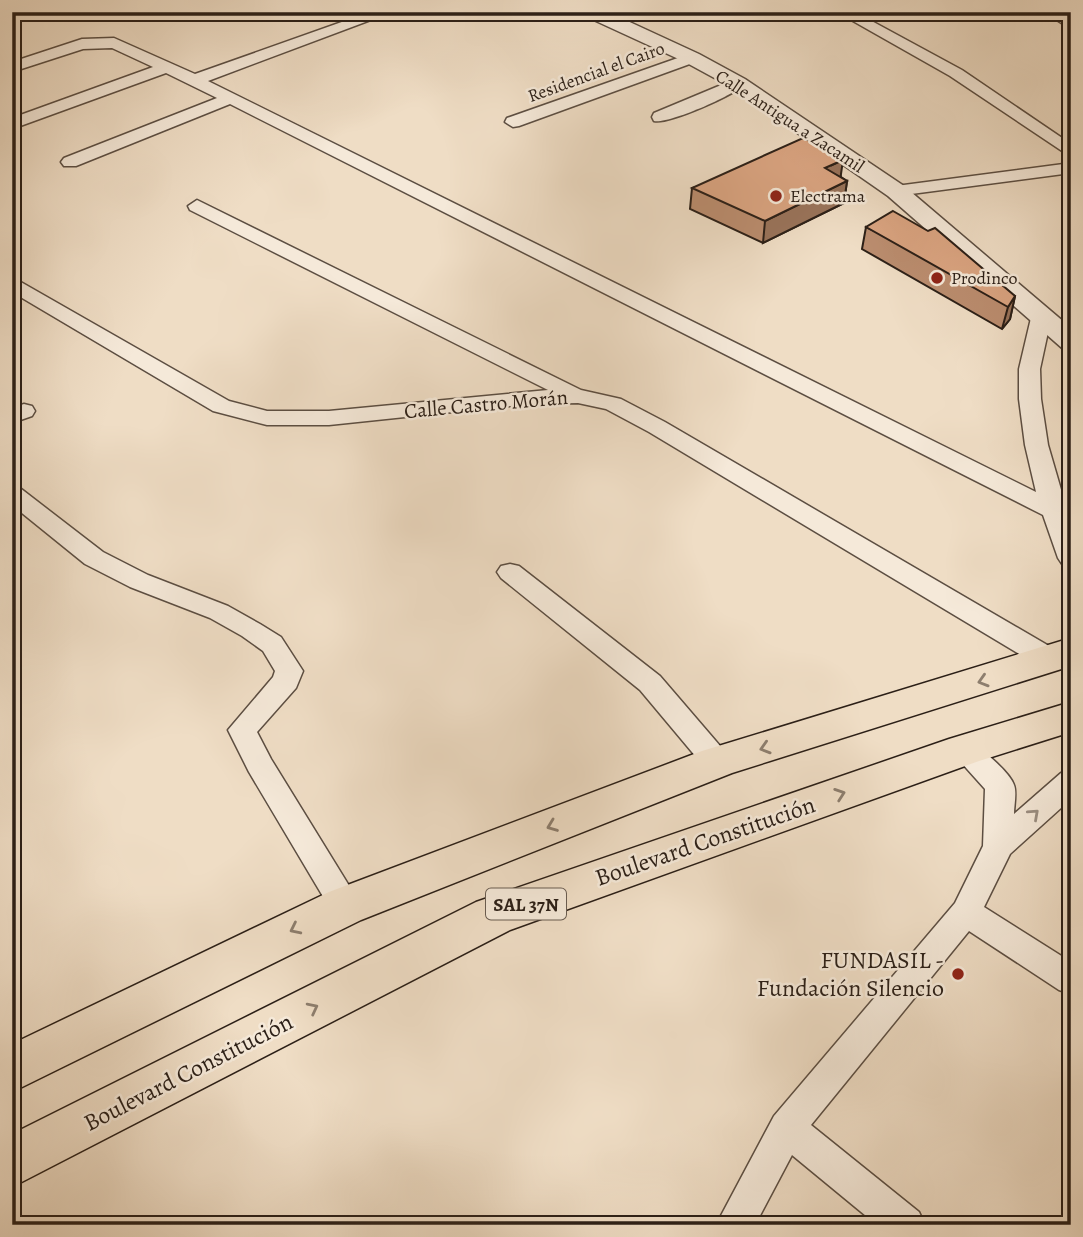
<svg xmlns="http://www.w3.org/2000/svg" width="1083" height="1237" viewBox="0 0 1083 1237" font-family="Alegreya,serif">
<rect width="100%" height="100%" fill="#efddc5"/>
<filter id="stains"><feTurbulence type="fractalNoise" baseFrequency=".00286" numOctaves="4"/><feColorMatrix values="0 0 0 0 .2 0 0 0 0 .09 0 0 0 0 .02 0 0 0 .5 -.17"/></filter>
<radialGradient id="worn" r=".72"><stop offset=".6" stop-color="#630" stop-opacity="0"/><stop offset="1" stop-color="#630" stop-opacity=".3"/></radialGradient>
<g fill="none" stroke-linecap="round" stroke-linejoin="round">
<!-- service casing -->
<g stroke="#5c4e42" stroke-width="3">
<polygon id="service" points="170,12 166,15 162,13 162,12"/>
</g>
<!-- minor casing -->
<g stroke="#5c4e42" stroke-width="3">
<g id="minor">
<polygon points="370,12 392,12 208,81 1036,492 1025,445 1019,399 1019,369 1031,318 1034,314 1048,314 1051,318 1040,369 1041,399 1048,445 1071,524 1071,566 1062,564 1058,558 1043,515 230,104 76,166 64,166 61,162 64,158 217,98 166,73 12,129 12,118 153,67 112,48 83,49 12,72 12,62 82,39 114,38 195,74"/>
<polygon points="837,12 855,12 962,70 1071,144 1071,157 950,76"/>
<polygon points="1044,12 1061,12 1071,18 1071,29"/>
<polygon points="692,53 700,58 698,61 519,126 513,127 505,122 507,118"/>
<path d="M738,78L746,83C735,95 669,124 654,121L652,117L654,113Z"/>
<polygon points="1071,163 1071,173 896,196 887,191 896,186"/>
<polygon points="197,200 581,390 621,399 665,422 1061,653 1065,660 1061,667 1051,669 1041,667 649,432 606,409 578,403 530,404 329,425 267,425 213,411 12,292 12,277 229,401 267,411 329,411 548,390 190,210 188,206"/>
<polygon points="24,404 32,406 35,411 32,416 12,423 12,408"/>
<polygon points="12,486 20,488 103,552 148,575 228,606 260,624 281,637 303,671 296,688 257,732 271,759 356,897 361,906 356,915 345,919 334,915 249,772 228,730 273,677 275,671 263,651 242,636 210,618 130,587 85,564 12,505"/>
<polygon points="510,564 519,566 660,676 727,754 731,762 727,770 717,773 707,770 640,690 501,578 497,572 501,566"/>
<path d="M964,739C976,743 1010,772 1014,785C1017,793 1014,805 1014,814L1061,773L1071,770V799L1010,854L984,907L1071,962V994L1059,990L969,931L811,1125L919,1212L925,1225H877L792,1155L755,1225H716L774,1116L955,903L983,846L985,789L950,750L954,742Z"/>
</g>
</g>
<!-- tertiary casing -->
<g stroke="#5c4e42" stroke-width="3">
<polygon id="tertiary" points="583,12 608,12 699,54 745,79 904,186 1071,328 1071,350 1062,348 888,196 731,87 685,62 585,16"/>
</g>
<!-- trunk casing -->
<g stroke="#2b1f17" stroke-width="3">
<g id="trunk">
<polygon points="1071,638 1071,666 732,773 361,920 12,1092 12,1044 329,892 702,751"/>
<polygon points="1071,702 1071,732 979,761 510,930 12,1187 12,1134 476,902 949,739"/>
</g>
</g>
<!-- service -->
<use href="#service" fill="#f5e9d9" fill-rule="evenodd"/>
<!-- minor -->
<use href="#minor" fill="#f5e9d9" fill-rule="evenodd"/>
<!-- tertiary -->
<use href="#tertiary" fill="#f5e9d9" fill-rule="evenodd"/>
<!-- trunk -->
<use href="#trunk" fill="#efddc5" fill-rule="evenodd"/>
</g>
<!-- wall -->
<g fill="#bb8d6f" stroke="#2b1f17" stroke-width="2">
<polygon points="834,151 834,155 841,177 847,181 844,203 763,243 690,209 692,188"/>
<polygon points="866,227 1015,296 1010,319 1002,329 862,249"/>
</g>
<!-- shaded-wall -->
<g fill="#99735a" stroke="#2b1f17" stroke-width="2">
<polygon points="834,151 832,165 843,160 840,181 825,168 830,154"/>
<polygon points="847,181 844,203 763,243 765,221"/>
<polygon points="1015,296 1010,319 1002,329 1008,307"/>
</g>
<!-- building -->
<g fill="#daa481" stroke="#2b1f17" stroke-width="2">
<polygon points="803,138 834,151 830,154 843,160 825,168 847,181 765,221 692,188"/>
<polygon points="893,211 928,231 935,228 1015,296 1008,307 866,227"/>
</g>
<!-- one-way arrows -->
<defs><path id="oneway-chevron" d="M-2-3.5L2.5 0L-2 3.5" fill="none" stroke-width="1.6" stroke-linecap="round" stroke-linejoin="round" transform="scale(1.75)"/></defs>
<g stroke="#8d7e6e">
<use href="#oneway-chevron" transform="translate(983 681) rotate(163)"/>
<use href="#oneway-chevron" transform="translate(765 748) rotate(163)"/>
<use href="#oneway-chevron" transform="translate(840 794) rotate(-19)"/>
<use href="#oneway-chevron" transform="translate(552 826) rotate(159)"/>
<use href="#oneway-chevron" transform="translate(295 929) rotate(154)"/>
<use href="#oneway-chevron" transform="translate(313 1008) rotate(-27)"/>
</g>
<use stroke="#9a8e82" href="#oneway-chevron" transform="translate(1034 814) rotate(-42)"/>
<!-- markers -->
<g fill="#8f2418" stroke="#f5e9d9" stroke-width="2.5">
<circle cx="776" cy="196" r="7"/>
<circle cx="937" cy="278" r="7"/>
<circle cx="958" cy="974" r="7"/>
</g>
<g text-anchor="middle" stroke-width="5" stroke-linejoin="round" paint-order="stroke">
<!-- far-street labels -->
<g font-size="18" fill="#2b1f17" stroke="#f5e9d9">
<text transform="translate(596 72) rotate(-20)" y="6">Residencial el Cairo</text>
<text transform="translate(790 121) rotate(33)" y="6">Calle Antigua a Zacamil</text>
</g>
<!-- far-poi labels -->
<g font-size="18" fill="#2b1f17" stroke="#f5e9d9" text-anchor="start">
<text x="790" y="202">Electrama</text>
<text x="951" y="284">Prodinco</text>
</g>
<!-- shield labels -->
<rect fill="#f5e9d9" stroke="#685c51" stroke-width="2" x="486" y="888.5" width="80" height="31" rx="5"/>
<g font-size="19" font-weight="bold" fill="#2b1f17">
<text x="526" y="911">SAL 37N</text>
</g>
<!-- street labels -->
<g font-size="21" fill="#2b1f17" stroke="#f5e9d9">
<text transform="translate(486 404) rotate(-5)" y="7">Calle Castro Morán</text>
</g>
<!-- near-street labels -->
<g font-size="24" fill="#2b1f17" stroke="#f5e9d9">
<text transform="translate(705 841) rotate(-19)" y="8">Boulevard Constitución</text>
<text transform="translate(188 1072) rotate(-27)" y="8">Boulevard Constitución</text>
</g>
<!-- near-poi labels -->
<g font-size="24" fill="#2b1f17" stroke="#f5e9d9" text-anchor="end">
<text x="944" y="968">FUNDASIL -<tspan x="944" dy="28">Fundación Silencio</tspan></text>
</g>
</g>
<!-- margin -->
<rect width="1083" height="1237" fill="none" stroke="#efddc5" stroke-width="42"/>
<rect x="14" y="14" width="1055" height="1209" fill="none" stroke="#2b1f17" stroke-width="3.5"/>
<rect x="21" y="21" width="1041" height="1195" fill="none" stroke="#2b1f17" stroke-width="2"/>
<rect width="100%" height="100%" filter="url(#stains)"/>
<rect width="100%" height="100%" fill="url(#worn)"/>
</svg>
